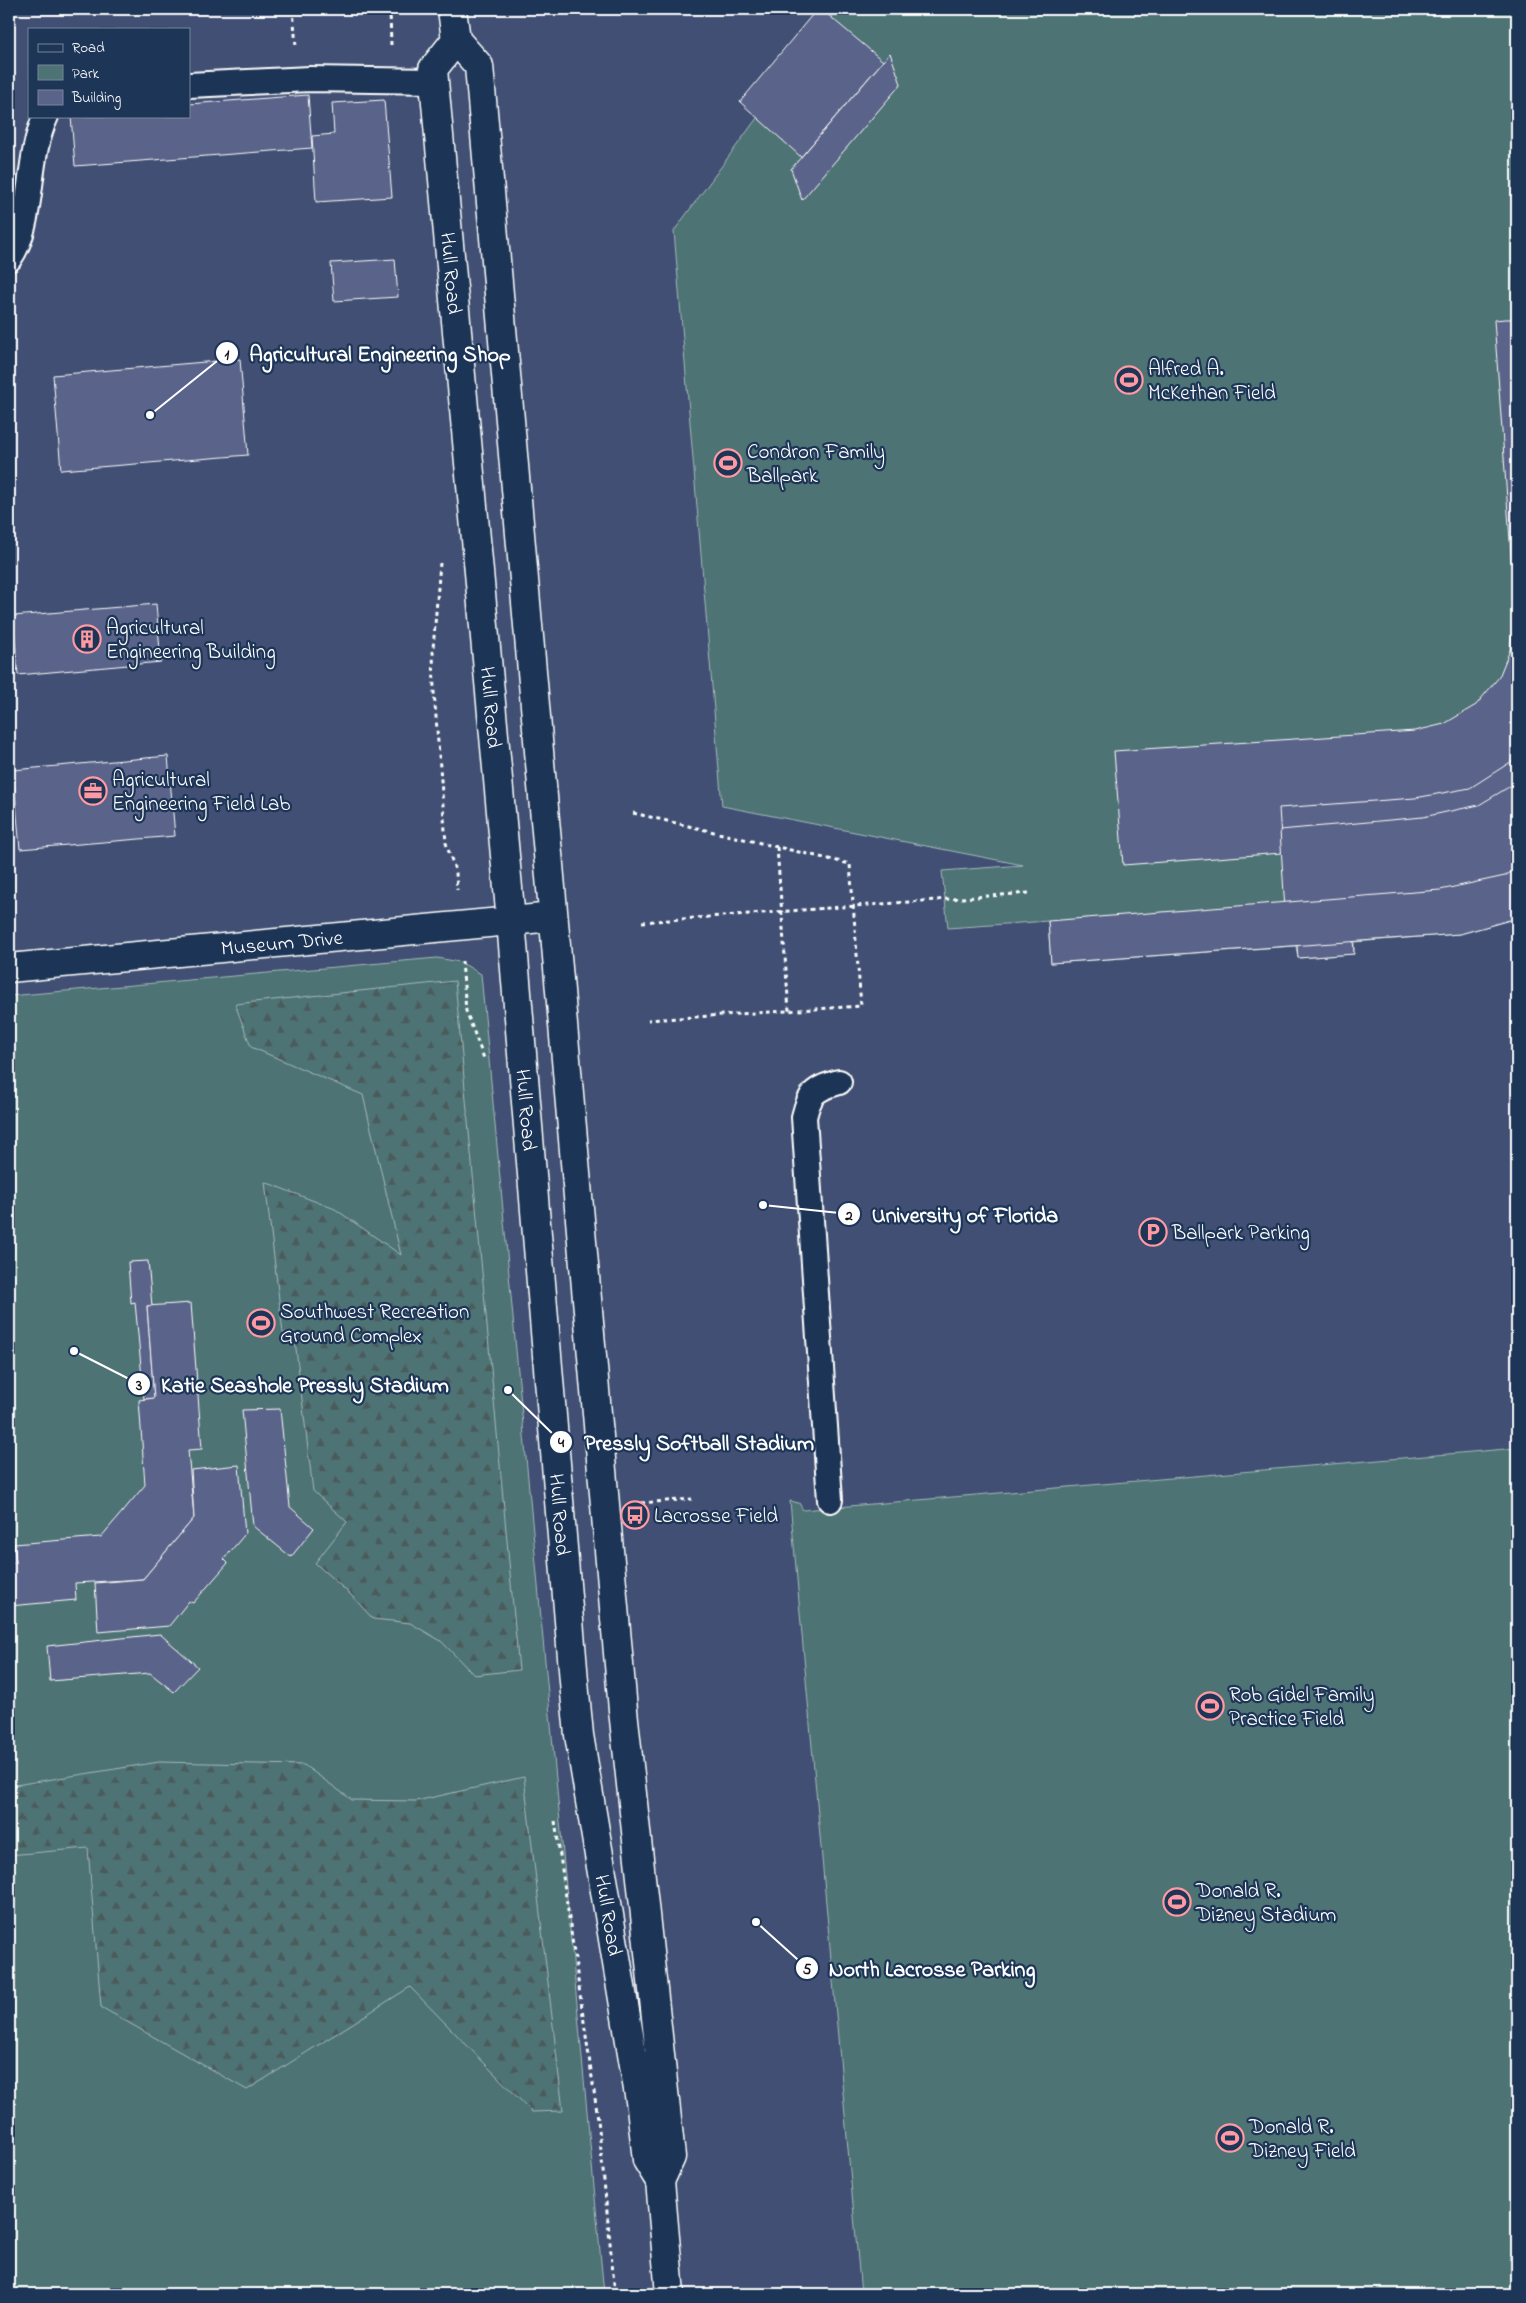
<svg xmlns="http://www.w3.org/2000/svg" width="1526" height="2303" viewBox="0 0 1526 2303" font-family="'Indie Flower',sans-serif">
<defs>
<pattern id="forest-firs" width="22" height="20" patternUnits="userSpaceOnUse" patternTransform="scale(1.25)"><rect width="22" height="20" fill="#4d7375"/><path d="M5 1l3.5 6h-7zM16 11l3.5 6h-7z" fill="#4c5a5a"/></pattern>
</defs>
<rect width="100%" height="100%" fill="#2e4265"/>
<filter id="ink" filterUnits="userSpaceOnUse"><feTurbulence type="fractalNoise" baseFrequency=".02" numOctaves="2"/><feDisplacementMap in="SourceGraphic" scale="10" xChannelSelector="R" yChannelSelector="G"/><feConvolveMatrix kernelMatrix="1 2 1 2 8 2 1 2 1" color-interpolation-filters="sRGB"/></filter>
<g filter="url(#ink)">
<!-- built -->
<path fill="#3f5073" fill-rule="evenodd" d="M9,9H1517V2294H9ZM29,29H189V116H29Z"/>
<!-- green -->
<g fill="#4d7375" stroke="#a6b9ba">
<polygon points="837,9 1517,9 1517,918 1460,934 1354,942 1354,954 1298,958 1296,946 1051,963 1048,921 948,928 942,871 1023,865 722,806 674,231"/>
<polygon points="437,958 460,962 481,974 604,2294 9,2294 9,996"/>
<polygon points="1517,1448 1517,2294 861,2294 790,1501 799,1503 803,1510"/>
</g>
<!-- forest -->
<g fill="url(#forest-firs)" stroke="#a6b9ba">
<polygon points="455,981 519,1670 474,1675 441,1641 410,1623 373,1619 351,1595 315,1563 347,1522 313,1491 294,1332 283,1333 265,1182 335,1209 401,1255 363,1095 251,1047 235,1004"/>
<polygon points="159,1762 304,1765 352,1800 416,1801 524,1777 563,2111 532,2112 410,1987 247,2090 101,2007 88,1848 9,1855 9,1786"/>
</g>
<!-- building -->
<g fill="#5a6389" stroke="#fff">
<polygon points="817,9 821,9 883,61 801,157 740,102"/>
<polygon points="890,53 901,84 802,200 791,169"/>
<polygon points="308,95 312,148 75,166 71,116 189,116 189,104"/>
<polygon points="384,100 392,197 316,202 312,136 334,134 332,103"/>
<polygon points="395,259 398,297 334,301 331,263"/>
<polygon points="1505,319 1517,319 1517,815 1491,832 1428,846 1282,853 1123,865 1114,751 1415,731 1444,724 1476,705 1499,677 1510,650 1515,609 1494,320"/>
<polygon points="240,359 248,455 61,470 53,375"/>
<polygon points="156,604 161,662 18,675 13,616"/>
<polygon points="168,756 175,836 20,849 13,770"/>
<polygon points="1517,758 1517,815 1491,832 1428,846 1282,853 1279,808 1415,798 1470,788"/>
<polygon points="1517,782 1517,878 1509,883 1443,899 1351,905 1354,954 1298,958 1294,909 1285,910 1280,830 1423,817 1479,805"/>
<polygon points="1517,868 1517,918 1460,934 1051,963 1048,921 1440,890 1505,876"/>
<polygon points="148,1261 152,1306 147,1306 154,1398 144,1399 135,1302 131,1303 128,1262"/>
<polygon points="191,1303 202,1449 188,1450 194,1518 143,1579 75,1583 76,1600 9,1606 9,1564 16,1563 14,1544 101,1537 145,1485 139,1400 154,1398 147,1306"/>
<polygon points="280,1409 290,1507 314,1528 291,1557 253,1526 242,1410"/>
<polygon points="239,1465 245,1534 224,1559 228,1563 193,1603 189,1601 169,1626 98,1632 95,1583 143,1579 194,1518 191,1470"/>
<polygon points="14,1544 16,1563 9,1564 9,1545"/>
<polygon points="160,1634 198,1667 174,1692 150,1673 50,1681 47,1646"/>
</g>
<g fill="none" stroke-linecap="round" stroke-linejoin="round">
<!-- service casing -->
<g stroke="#fff" stroke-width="28">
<g id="service">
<polyline points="189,85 310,79 434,81"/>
<path d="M9,259C35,223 25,160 46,116"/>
<path d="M830,1500L804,1117C810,1092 815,1089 839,1082"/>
</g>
</g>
<!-- minor casing -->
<g stroke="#fff" stroke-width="31">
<g id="minor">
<polyline points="452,9 456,40 479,66 623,1710 671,2157 660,2181"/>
<path id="s1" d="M456,40L433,69L434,81L511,921L575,1693L579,1735L641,2107L647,2160L660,2181L670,2294"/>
<path id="s2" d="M9,968L553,917"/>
</g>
</g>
<!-- path -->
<g stroke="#fff" stroke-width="3" stroke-dasharray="4 4" stroke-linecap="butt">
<polyline points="293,9 296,47"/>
<polyline points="390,9 391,46"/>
<polyline points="1512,9 1517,26"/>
<polyline points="440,563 433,649 434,692 446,843 456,873 457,890"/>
<polyline points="633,813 850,864 861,1006 648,1020"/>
<polyline points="777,847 789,1011"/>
<polyline points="642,922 1029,893"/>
<polyline points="462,961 466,1011 485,1061"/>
<polyline points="641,1503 692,1499"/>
<polyline points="555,1821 598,2119 615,2294"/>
</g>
<!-- service -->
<use href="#service" stroke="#1d3557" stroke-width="24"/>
<!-- minor -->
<use href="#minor" stroke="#1d3557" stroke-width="28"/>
</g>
</g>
<!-- icons -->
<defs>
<g id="stadium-ring" transform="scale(1.4375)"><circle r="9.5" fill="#1d3557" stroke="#ff9aa2" stroke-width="1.5"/><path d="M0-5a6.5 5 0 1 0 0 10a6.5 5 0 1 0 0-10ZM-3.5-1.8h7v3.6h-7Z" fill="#ff9aa2"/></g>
<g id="building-ring" transform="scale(1.4375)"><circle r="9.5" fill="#1d3557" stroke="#ff9aa2" stroke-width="1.5"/><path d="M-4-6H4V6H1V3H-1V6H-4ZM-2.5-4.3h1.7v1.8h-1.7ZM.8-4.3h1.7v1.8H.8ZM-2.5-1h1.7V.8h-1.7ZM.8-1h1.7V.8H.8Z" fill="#ff9aa2"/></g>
<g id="office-ring" transform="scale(1.4375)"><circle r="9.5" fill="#1d3557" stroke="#ff9aa2" stroke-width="1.5"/><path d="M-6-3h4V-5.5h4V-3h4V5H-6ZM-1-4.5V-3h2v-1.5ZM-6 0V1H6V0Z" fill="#ff9aa2"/></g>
<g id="parking-ring" transform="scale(1.4375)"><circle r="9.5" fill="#1d3557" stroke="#ff9aa2" stroke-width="1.5"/><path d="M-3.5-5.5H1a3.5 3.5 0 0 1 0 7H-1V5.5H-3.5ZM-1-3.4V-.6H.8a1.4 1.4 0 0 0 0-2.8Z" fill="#ff9aa2"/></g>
<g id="bus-ring" transform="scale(1.4375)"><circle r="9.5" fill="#1d3557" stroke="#ff9aa2" stroke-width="1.5"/><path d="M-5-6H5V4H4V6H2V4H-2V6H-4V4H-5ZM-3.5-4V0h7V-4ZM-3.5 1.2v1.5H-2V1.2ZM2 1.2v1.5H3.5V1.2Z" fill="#ff9aa2"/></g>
</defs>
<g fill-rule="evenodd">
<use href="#stadium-ring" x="1129" y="380"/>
<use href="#stadium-ring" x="728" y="463"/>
<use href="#building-ring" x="87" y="639"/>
<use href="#office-ring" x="93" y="791"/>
<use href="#parking-ring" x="1153" y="1232"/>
<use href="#stadium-ring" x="261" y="1323"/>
<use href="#bus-ring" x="635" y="1515"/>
<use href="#stadium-ring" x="1210" y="1706"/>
<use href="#stadium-ring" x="1177" y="1902"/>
<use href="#stadium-ring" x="1230" y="2138"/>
</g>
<g text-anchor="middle" stroke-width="4.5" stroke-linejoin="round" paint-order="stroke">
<!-- street labels -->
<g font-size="21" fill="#fff" stroke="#1d3557">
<text dy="7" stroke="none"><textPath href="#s1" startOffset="242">Hull Road</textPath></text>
<text dy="7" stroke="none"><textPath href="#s1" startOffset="678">Hull Road</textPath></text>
<text dy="7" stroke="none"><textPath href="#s2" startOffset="274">Museum Drive</textPath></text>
<text dy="7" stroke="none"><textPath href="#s1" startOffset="1082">Hull Road</textPath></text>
<text dy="7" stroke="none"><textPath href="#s1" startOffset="1488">Hull Road</textPath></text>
<text dy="7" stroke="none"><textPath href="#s1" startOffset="1892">Hull Road</textPath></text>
</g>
<!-- poi labels -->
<g font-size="21" fill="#fff" stroke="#1d3557" text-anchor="start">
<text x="1148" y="375">Alfred A.<tspan x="1148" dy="24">McKethan Field</tspan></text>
<text x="747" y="458">Condron Family<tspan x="747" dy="24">Ballpark</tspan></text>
<text x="106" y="634">Agricultural<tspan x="106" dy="24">Engineering Building</tspan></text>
<text x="112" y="786">Agricultural<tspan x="112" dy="24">Engineering Field Lab</tspan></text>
<text x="1172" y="1239">Ballpark Parking</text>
<text x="280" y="1318">Southwest Recreation<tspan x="280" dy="24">Ground Complex</tspan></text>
<text x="654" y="1522">Lacrosse Field</text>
<text x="1229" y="1701">Rob Gidel Family<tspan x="1229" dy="24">Practice Field</tspan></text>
<text x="1196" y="1897">Donald R.<tspan x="1196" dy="24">Dizney Stadium</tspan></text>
<text x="1249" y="2133">Donald R.<tspan x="1249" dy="24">Dizney Field</tspan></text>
</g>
</g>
<!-- callouts -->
<path fill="none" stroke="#fff" stroke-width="2" d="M150 415L227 353M763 1205L849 1214M74 1351L139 1384M508 1390L561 1442M756 1922L807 1968"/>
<g fill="#fff" stroke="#1d3557" stroke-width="2">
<circle cx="150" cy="415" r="5"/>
<circle cx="763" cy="1205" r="5"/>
<circle cx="74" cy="1351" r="5"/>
<circle cx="508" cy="1390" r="5"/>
<circle cx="756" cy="1922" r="5"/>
<circle cx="227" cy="353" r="12"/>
<circle cx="849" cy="1214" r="12"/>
<circle cx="139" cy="1384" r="12"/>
<circle cx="561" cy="1442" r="12"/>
<circle cx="807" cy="1968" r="12"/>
</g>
<g font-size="15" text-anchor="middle" font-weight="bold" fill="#111">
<text x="227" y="359">1</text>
<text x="849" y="1220">2</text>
<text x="139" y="1390">3</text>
<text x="561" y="1447">4</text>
<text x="807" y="1974">5</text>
</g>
<g font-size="22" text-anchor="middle" font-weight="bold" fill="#fff" stroke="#1d3557" stroke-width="4.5" stroke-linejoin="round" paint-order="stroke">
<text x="380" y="361">Agricultural Engineering Shop</text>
<text x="965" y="1222">University of Florida</text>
<text x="305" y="1392">Katie Seashole Pressly Stadium</text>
<text x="699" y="1450">Pressly Softball Stadium</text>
<text x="932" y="1976">North Lacrosse Parking</text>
</g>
<!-- margin -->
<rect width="1526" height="2303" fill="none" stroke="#1d3557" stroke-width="30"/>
<rect x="15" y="15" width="1496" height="2273" fill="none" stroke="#fff" stroke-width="2" filter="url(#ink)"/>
<!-- legend -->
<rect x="28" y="28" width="162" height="90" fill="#1d3557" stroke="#77869a"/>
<rect x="38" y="44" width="25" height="8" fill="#1d3557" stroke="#77869a"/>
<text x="72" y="52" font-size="15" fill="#ffffff">Road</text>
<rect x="38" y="65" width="25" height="15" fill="#4d7375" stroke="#77869a"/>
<text x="72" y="78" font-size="15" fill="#ffffff">Park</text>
<rect x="38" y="90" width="25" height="15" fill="#5a6389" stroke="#77869a"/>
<text x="72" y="102" font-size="15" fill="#ffffff">Building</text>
</svg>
